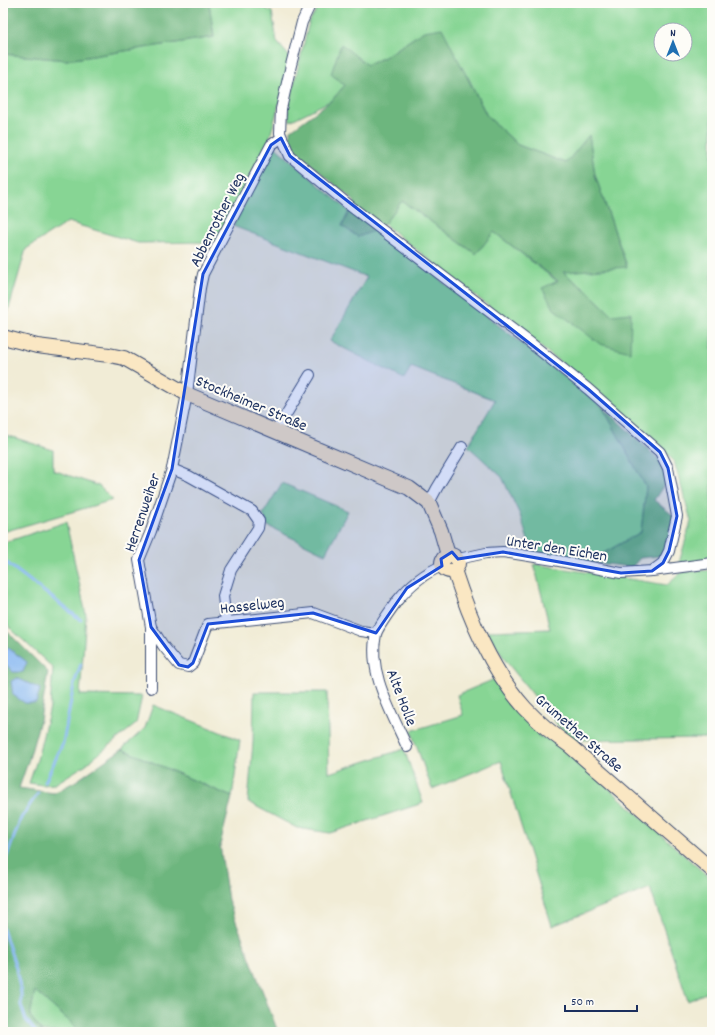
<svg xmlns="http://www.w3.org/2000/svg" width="715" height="1035" viewBox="0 0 715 1035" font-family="Dekko,sans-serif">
<rect width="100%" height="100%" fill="#fdfcf7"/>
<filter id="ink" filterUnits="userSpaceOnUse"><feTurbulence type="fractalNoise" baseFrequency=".025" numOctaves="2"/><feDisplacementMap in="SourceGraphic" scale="8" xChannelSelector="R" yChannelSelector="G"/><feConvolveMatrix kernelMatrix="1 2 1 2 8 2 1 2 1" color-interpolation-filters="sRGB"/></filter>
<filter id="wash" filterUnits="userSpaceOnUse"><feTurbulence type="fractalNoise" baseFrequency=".012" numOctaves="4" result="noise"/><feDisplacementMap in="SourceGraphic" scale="16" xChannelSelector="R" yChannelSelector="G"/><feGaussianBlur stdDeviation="0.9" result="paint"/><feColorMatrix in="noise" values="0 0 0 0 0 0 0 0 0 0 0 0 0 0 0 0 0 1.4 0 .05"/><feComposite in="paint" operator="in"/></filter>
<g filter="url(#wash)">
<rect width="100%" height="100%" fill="#f1ecd6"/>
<!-- green -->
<g fill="#87d594" stroke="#518279" fill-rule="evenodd">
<polygon points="209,3 256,3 272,12 277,42 289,56 287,75 268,144 216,242 138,243 68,222 26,249 3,329 3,54 67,60 214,37"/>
<path d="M321,3H712V559L679,563L691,521L674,461L616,406L384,224L402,201L476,254L494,232L558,282L612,315L587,291L562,272L627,266L595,175L589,136L566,163L518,145L487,116L468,77L424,31L385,57L367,65L331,74L345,85L332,100L290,121L288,109L309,22ZM661,30H685V54H661Z"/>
<polygon points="274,146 349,211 342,226 376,230 602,406 646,487 641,532 588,562 532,552 520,515 502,477 468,446 495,400 411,367 404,379 330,341 367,277 233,226"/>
<polygon points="3,434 53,450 53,470 99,486 113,500 3,532"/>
<polygon points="282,483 348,511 325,554 268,526 263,514"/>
<polygon points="66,522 86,615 80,695 142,696 136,724 85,765 55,784 42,785 29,783 37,760 50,707 53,668 10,628 3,618 3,543"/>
<polygon points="534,564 667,585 682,572 712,570 712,738 570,740 505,660 487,631 550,629"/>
<polygon points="497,678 545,733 538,736 557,742 712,880 712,990 688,1001 650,888 552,926 501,761 432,789 411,731 463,715 457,695"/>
<polygon points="254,692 327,692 329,773 404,749 423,803 330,833 297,828 248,802 253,742"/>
<polygon points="153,705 240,740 232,797 122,749 145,728"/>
<polygon points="35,990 77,1028 79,1032 42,1032 30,1016"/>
</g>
<!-- forest -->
<g fill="#6db67e" stroke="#44726e">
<polygon points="3,3 209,3 214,37 67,60 3,54"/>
<polygon points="442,28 487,116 518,145 566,163 589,135 595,175 627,267 563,272 587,291 612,315 631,313 630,352 600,344 554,309 542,288 558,281 494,232 476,254 402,201 384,224 376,230 358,237 342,226 355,202 291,147 290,131 332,100 345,85 331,74 341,44 367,65 385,57 424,31"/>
<polygon points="602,406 668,468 666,482 654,500 680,521 670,555 640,558 632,567 588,562 641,532 646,487"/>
<polygon points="6,630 48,672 40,720 29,759 19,788 54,793 76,781 122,749 232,797 220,845 228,900 278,1032 79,1032 77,1028 35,991 30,1016 42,1032 3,1032 3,632"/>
</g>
<!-- water -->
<g fill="#86b7f2" stroke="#5073a8">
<polygon points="7,647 27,662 23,672 13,672 3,661 3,648"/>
<polygon points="17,678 40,689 36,703 25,703 13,695 11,681"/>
</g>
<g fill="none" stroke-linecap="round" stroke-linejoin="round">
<!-- stream -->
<g stroke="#86b7f2" stroke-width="3">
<polyline points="3,560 81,620"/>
<polyline points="45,782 63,743 74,684 81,664"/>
<polyline points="3,867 21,818 38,793"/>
<polyline points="3,876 5,903 3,912"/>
<polyline points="3,929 16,968 21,993 21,1005 26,1020 36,1032"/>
</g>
</g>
</g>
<g filter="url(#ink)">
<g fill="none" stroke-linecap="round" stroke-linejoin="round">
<!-- street casing -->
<g stroke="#3b4b70" stroke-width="12">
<g id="street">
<polyline points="311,3 302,22 291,65 281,109 280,133 290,156 349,205 528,341 588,389 660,452 668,468 677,516 669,551 663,563 652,571"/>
<polyline points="276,431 310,375"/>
<polyline points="172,469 189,476 252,511 259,521 258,528 231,570 223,596 226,622"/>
<polyline points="429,503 437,488 462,447"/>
<polyline points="458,559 486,553 503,552 554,560 621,573 652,571 712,563"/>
<polyline points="151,627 164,647 179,665 188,667 193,663 208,624 313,613 361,631 376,633"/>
<polyline points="151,688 151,627 139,560 151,531 172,469 187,394 200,288 203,274 271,145 281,138"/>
<path d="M407,747C392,713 367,672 376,634C378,627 392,608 397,601C409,586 424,573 442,566"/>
</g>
</g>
<!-- secondary casing -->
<g stroke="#3b4b70" stroke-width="16">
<g id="secondary">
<polyline points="3,337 37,346 109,355 124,358 187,394 409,488 429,503 441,531 448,555"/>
<circle cx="450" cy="563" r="8"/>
<path d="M454,570C470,619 491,670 525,708C539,723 554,735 570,746L712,870"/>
</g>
</g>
<!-- street -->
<use href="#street" stroke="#fff" stroke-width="10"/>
<!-- secondary -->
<use href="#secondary" stroke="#fae7c3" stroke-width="14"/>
</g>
</g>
<!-- marked area -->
<path fill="#1d4ed8" fill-opacity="0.2" stroke="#1d4ed8" stroke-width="3" stroke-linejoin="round" d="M281,138L290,156L588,389L660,452L668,468L677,516L669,551L663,563L652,571L621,573L503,552L458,559L452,552L441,559L442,566L407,588L376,633L313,613L208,624L193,663L188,667L179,665L151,627L139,560L172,469L203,274L271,145Z"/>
<g text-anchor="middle" stroke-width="4" stroke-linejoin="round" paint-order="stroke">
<!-- street labels -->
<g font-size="16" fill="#1b2f5e" stroke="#fdfcf7">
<text transform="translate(216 219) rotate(-63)" y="6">Abbenrother Weg</text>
<text transform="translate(252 402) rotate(23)" y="6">Stockheimer Straße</text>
<text transform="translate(141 512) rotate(-71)" y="6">Herrenweiher</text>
<text transform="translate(557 547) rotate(9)" y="6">Unter den Eichen</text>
<text transform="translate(252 604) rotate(-6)" y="6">Hasselweg</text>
<text transform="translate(403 697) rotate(69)" y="6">Alte Holle</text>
<text transform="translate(580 732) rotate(41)" y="6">Grumether Straße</text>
</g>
</g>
<!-- margin -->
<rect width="715" height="1035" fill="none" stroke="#fdfcf7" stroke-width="16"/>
<!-- north arrow -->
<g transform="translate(673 42)"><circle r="19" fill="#fdfcf7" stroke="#a3aaba"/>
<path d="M0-3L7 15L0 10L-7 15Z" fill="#1f6fb2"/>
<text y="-6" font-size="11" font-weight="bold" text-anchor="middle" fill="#1b2f5e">N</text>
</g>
<!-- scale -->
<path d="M565 1005v6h72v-6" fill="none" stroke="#1b2f5e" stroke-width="2"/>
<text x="571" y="1005" font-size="12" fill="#1b2f5e" stroke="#fdfcf7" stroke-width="3" paint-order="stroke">50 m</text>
</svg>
